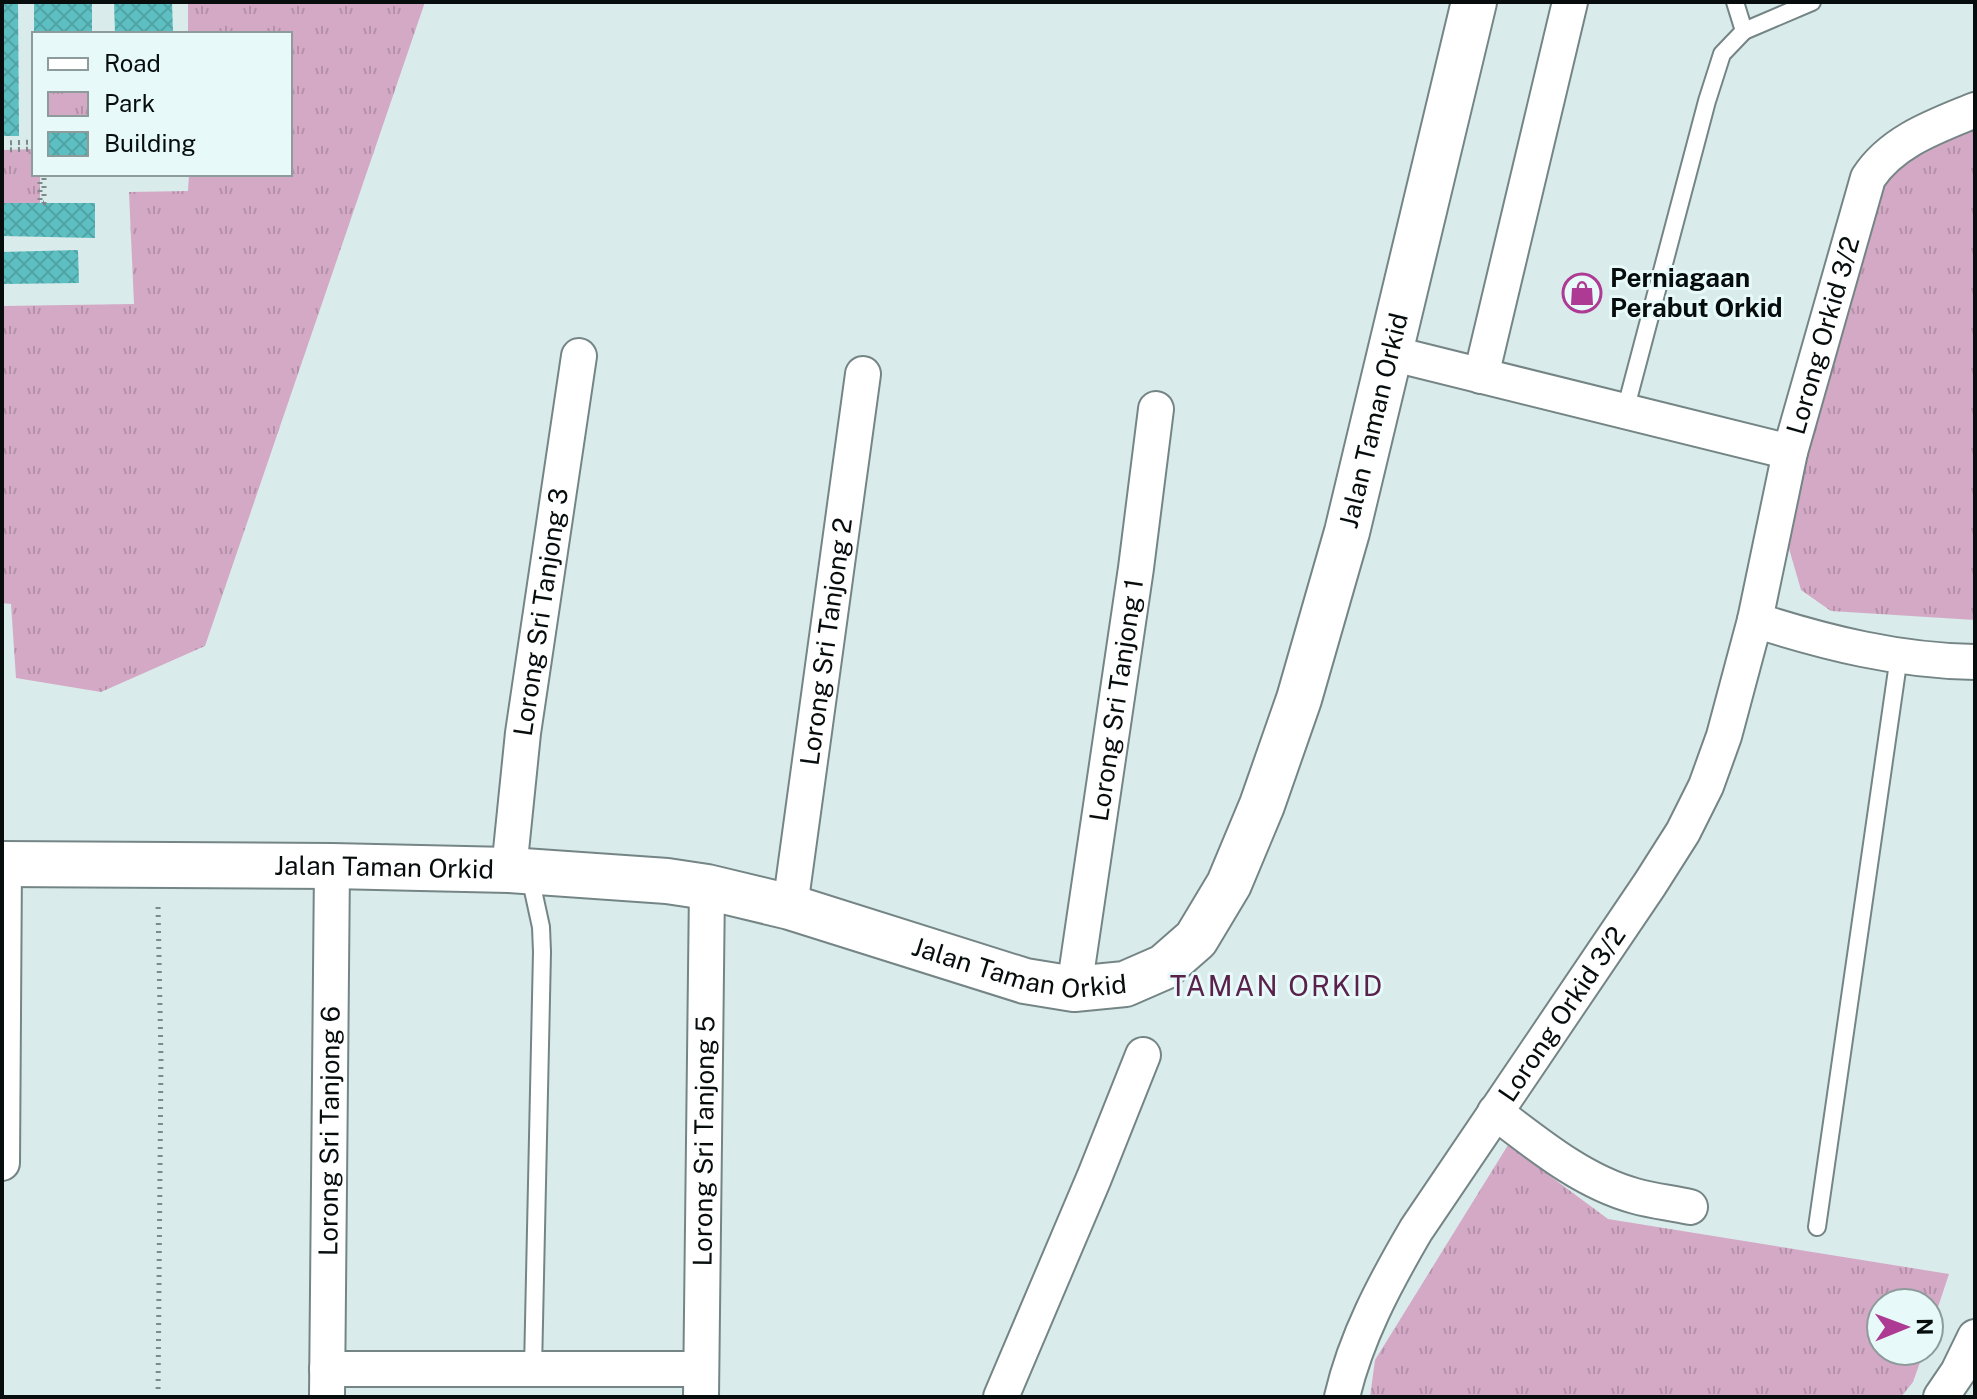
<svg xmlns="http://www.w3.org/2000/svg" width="1977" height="1399" viewBox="0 0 1977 1399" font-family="'Public Sans',sans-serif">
<defs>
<pattern id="park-tufts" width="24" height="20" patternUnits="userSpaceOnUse" patternTransform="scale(2)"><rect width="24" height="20" fill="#d3a9c6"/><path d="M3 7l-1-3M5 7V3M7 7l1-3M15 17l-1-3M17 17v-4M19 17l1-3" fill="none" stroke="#b490a9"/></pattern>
<pattern id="building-cross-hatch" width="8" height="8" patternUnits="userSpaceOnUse" patternTransform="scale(2)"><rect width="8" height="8" fill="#5dbfc1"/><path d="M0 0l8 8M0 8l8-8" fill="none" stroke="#4fa3a5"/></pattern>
</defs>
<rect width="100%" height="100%" fill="#daebeb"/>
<!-- park -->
<g fill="url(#park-tufts)">
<polygon points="188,2 425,2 205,646 101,692 16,678 11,604 2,603 2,306 134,304 129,192 188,191 189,174 290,174 290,34 188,34"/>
<polygon points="1975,125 1975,620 1831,611 1801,590 1788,545 1810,438 1876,192 1907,153"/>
<polygon points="34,149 34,174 40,174 40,203 2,203 2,150"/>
<polygon points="1508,1145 1608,1219 1949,1274 1929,1334 1929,1303 1881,1303 1881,1351 1924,1351 1913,1382 1901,1397 1370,1397 1375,1360"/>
</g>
<!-- building -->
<g fill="url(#building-cross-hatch)">
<polygon points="2,2 18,2 19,136 2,136"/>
<rect x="34" y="2" width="58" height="32"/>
<polygon points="114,2 172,2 173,34 115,34"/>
<polygon points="2,203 95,203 95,238 2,236"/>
<polygon points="78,250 79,283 2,284 2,252"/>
</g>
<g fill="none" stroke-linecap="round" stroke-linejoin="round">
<!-- service casing -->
<g stroke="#758585" stroke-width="20">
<g id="service">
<polyline points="1744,31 1812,2"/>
<polyline points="1625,411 1707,101 1722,54 1744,31 1735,2"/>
<polyline points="529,872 541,927 542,952 533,1369"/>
<polyline points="1817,1227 1899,656"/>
</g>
</g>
<!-- minor casing -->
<g stroke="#758585" stroke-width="38">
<g id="minor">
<polyline points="1390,353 1790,452"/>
<polyline points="1481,376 1570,2"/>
<path d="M1755,620C1827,643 1899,661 1975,662"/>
<path id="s1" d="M509,870L523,733L579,356"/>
<path id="s2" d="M790,907L863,374"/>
<path id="s3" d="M1074,989L1136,568L1156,409"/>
<path d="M1495,1112C1537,1144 1583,1182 1635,1196C1653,1201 1672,1203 1690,1207"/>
<polyline points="2,1163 4,864"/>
<polyline points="327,1369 701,1369"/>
<path id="s4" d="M327,1397L332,866"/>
<path id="s5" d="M701,1397L707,887"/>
<polyline points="1001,1397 1094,1178 1143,1055"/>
<path id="s6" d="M1342,1397C1356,1337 1385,1283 1416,1230L1650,884L1683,832L1706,786L1724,736L1755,620L1790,452L1868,178C1892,141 1936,126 1975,110"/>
<polyline points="1941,1397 1958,1372 1975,1337"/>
</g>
</g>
<!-- secondary casing -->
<g stroke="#758585" stroke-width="48">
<g id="secondary">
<path id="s7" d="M2,864L332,866L509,870L667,881L707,887L790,907L1025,981L1074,989L1125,984L1164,967L1196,939L1229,884L1262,805L1299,699L1347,532L1474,2"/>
</g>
</g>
<!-- path -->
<g stroke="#7e8a8a" stroke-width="5" stroke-dasharray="2 6" stroke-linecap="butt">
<polyline points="2,143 34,142"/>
<polyline points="2,150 34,149"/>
<polyline points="40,174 40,203 44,203 44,174"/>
<polyline points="158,1397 161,1059 158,906"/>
</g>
<!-- service -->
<use href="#service" stroke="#fff" stroke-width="16"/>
<!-- minor -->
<use href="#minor" stroke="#fff" stroke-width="34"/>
<!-- secondary -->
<use href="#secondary" stroke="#fff" stroke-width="44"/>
</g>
<!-- icons -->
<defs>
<g id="shop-ring" transform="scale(2)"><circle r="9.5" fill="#e7f9f9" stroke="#ad3a93" stroke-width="1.5"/><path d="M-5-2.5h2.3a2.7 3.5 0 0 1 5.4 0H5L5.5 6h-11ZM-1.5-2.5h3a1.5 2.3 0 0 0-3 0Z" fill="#ad3a93"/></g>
</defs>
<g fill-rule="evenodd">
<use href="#shop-ring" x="1582" y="293"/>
</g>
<g text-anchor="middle" stroke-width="6" stroke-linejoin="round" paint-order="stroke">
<!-- poi labels -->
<g font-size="26" font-weight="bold" fill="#070d0d" stroke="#e7f9f9" text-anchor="start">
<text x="1610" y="287">Perniagaan<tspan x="1610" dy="30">Perabut Orkid</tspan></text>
</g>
<!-- street labels -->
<g font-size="26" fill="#070d0d" stroke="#e7f9f9">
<text dy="9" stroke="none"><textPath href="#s6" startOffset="1180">Lorong Orkid 3/2</textPath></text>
<text dy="9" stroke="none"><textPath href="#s7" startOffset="1774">Jalan Taman Orkid</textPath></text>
<text dy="9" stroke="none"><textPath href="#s1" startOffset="260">Lorong Sri Tanjong 3</textPath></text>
<text dy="9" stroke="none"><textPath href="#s2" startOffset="268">Lorong Sri Tanjong 2</textPath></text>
<text dy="9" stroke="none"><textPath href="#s3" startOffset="292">Lorong Sri Tanjong 1</textPath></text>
<text dy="9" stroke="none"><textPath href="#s7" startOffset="382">Jalan Taman Orkid</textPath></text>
<text dy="9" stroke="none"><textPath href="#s7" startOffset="1030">Jalan Taman Orkid</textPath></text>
<text dy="9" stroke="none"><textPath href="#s6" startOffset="444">Lorong Orkid 3/2</textPath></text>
<text dy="9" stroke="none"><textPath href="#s4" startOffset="266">Lorong Sri Tanjong 6</textPath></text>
<text dy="9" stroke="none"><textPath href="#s5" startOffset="256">Lorong Sri Tanjong 5</textPath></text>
</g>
<!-- neighbourhood labels -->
<g font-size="28" letter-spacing="2" fill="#59214c" stroke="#e7f9f9">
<text x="1277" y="996">TAMAN ORKID</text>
</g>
</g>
<!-- border -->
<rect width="1977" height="1399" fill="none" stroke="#070d0d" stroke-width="8"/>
<!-- legend -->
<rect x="32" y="32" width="260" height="144" fill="#e7f9f9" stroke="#8d9b9b" stroke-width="2"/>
<rect x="48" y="58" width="40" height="12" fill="#ffffff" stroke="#8d9b9b" stroke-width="2"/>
<text x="104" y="72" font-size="24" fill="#070d0d">Road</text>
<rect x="48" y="92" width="40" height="24" fill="url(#park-tufts)" stroke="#8d9b9b" stroke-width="2"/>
<text x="104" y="112" font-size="24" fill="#070d0d">Park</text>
<rect x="48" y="132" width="40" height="24" fill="url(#building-cross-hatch)" stroke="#8d9b9b" stroke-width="2"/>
<text x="104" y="152" font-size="24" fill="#070d0d">Building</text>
<!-- north arrow -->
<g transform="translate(1905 1327) rotate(89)"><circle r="38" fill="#e7f9f9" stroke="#8d9b9b" stroke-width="2"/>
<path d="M0-6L14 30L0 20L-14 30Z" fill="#ad3a93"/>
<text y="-12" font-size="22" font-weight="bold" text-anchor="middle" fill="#070d0d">N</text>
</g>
</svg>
